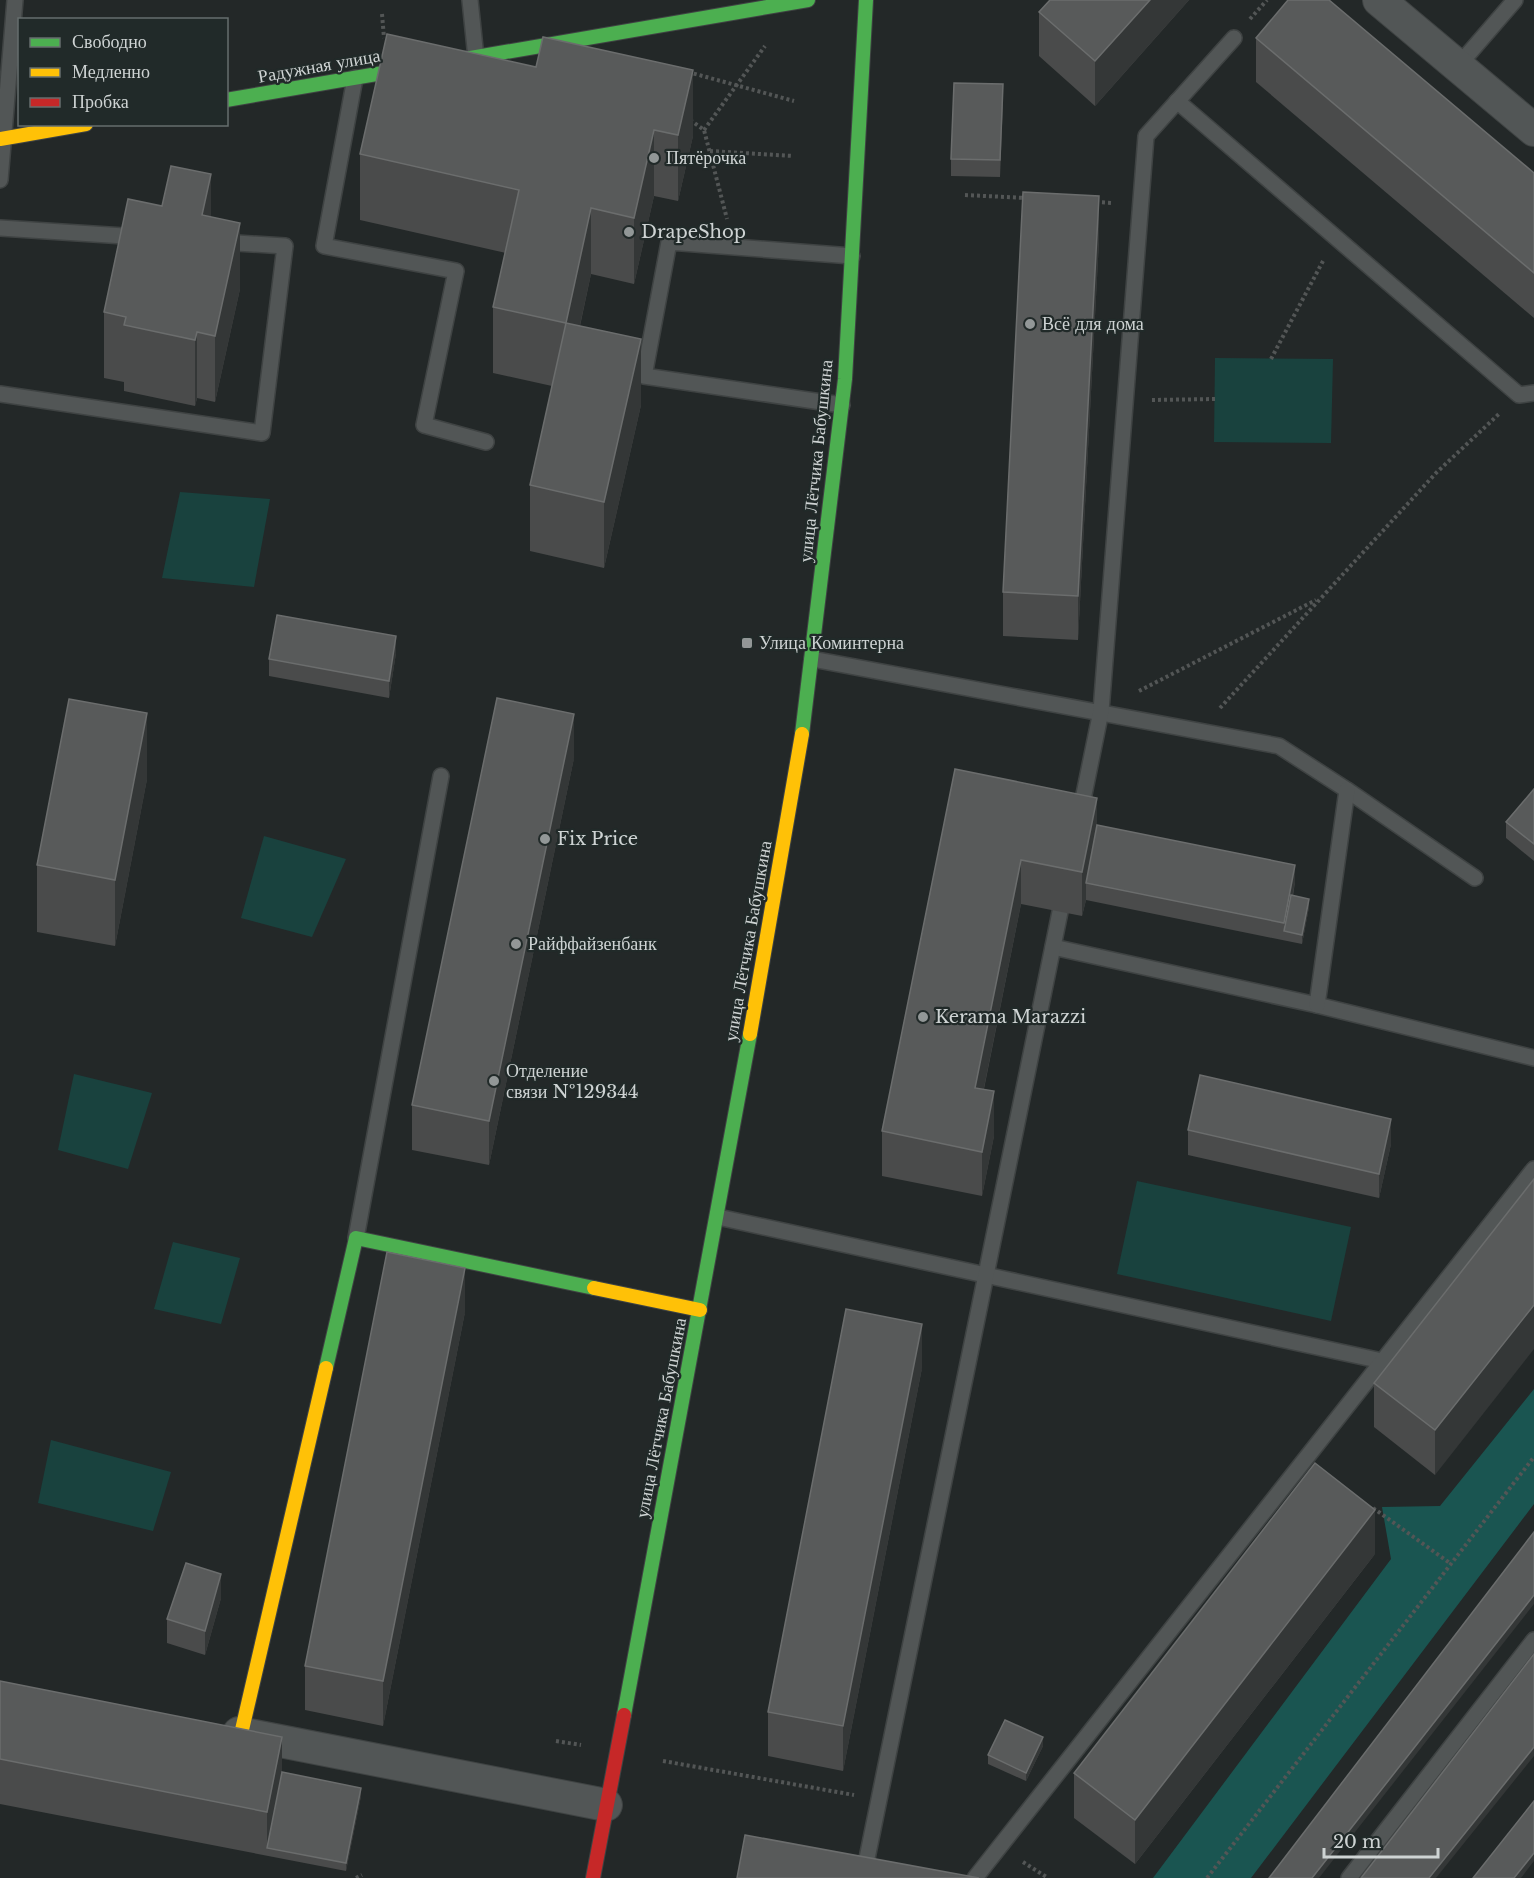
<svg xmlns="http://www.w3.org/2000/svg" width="1534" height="1878" viewBox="0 0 1534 1878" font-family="'Libre Baskerville',serif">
<rect width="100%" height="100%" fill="#232828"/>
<!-- green -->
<g fill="#19423e">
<polygon points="1215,358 1333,359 1331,443 1214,442"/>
<polygon points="180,492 270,499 254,587 162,578"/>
<polygon points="264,836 346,859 312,937 241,918"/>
<polygon points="74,1074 152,1093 128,1169 58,1150"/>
<polygon points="1137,1181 1351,1227 1331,1321 1117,1274"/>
<polygon points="173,1242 240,1258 221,1324 154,1309"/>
<polygon points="51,1440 171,1472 153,1531 38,1503"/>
</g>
<!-- forest -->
<polygon fill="#1a5551" points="1534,1389 1534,1504 1251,1878 1153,1878 1391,1559 1382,1507 1440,1506"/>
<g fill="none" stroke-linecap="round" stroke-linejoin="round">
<!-- lane casing -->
<g stroke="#3f4343" stroke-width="18">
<g id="lane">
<polyline points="470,0 476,58"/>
<polyline points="1458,66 1515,0"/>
<polyline points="355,78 324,246 456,271 424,425 486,442"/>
<polyline points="1177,101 1519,395 1534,393"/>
<polyline points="0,180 15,0"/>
<polyline points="0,228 140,237"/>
<polyline points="0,394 262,433 285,246 221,242"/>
<polyline points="842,405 644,376 669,242 852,256"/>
<polyline points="812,659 1279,746 1347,790 1475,878"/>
<polyline points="1080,814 1101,711 1146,136 1234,38"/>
<polyline points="1053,947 1317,1005 1534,1058"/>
<polyline points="1317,1005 1347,790"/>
<polyline points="718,1217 1382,1361"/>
<polyline points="356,1238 441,776"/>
<polyline points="863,1878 1060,912"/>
<polyline points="975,1878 1534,1169"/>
<polyline points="1349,1878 1534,1640"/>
</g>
</g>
<!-- street casing -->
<g stroke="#3f4343" stroke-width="34">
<g id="street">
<polyline points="1379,0 1534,130"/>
<polyline points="239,1733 606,1805"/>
</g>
</g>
<!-- fast casing -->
<g stroke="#3f4343" stroke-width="16">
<g id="fast">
<polyline points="226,100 808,0"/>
<polyline points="802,734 845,379 866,0"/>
<polyline points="326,1368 356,1238 594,1288"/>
<polyline points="624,1715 750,1034"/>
</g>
</g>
<!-- slow casing -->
<g stroke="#3f4343" stroke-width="16">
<g id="slow">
<polyline points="0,139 86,124"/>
<polyline points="750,1034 802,734"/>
<polyline points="594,1288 700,1310"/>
<polyline points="241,1734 326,1368"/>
</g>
</g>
<!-- jam casing -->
<g stroke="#3f4343" stroke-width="16">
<polyline id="jam" points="593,1878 624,1715"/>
</g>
<!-- path -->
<g stroke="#535656" stroke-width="4" stroke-dasharray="3 3" stroke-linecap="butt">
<polyline points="382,14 384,38"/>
<polyline points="1250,19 1267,0"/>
<polyline points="688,72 794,101"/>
<polyline points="690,120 704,130 727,219"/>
<polyline points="704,130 765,46"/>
<polyline points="710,151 793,156"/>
<polyline points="965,195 1026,198"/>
<polyline points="1096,202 1113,203"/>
<polyline points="1271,359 1323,261"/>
<polyline points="1152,400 1215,399"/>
<polyline points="1139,691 1316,600"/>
<polyline points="1220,708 1436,473 1500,413"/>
<polyline points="1373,1508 1451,1564"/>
<polyline points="556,1741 581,1745"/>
<polyline points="663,1761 854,1795"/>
<polyline points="1023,1862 1048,1878"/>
<polyline points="356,1878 362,1875"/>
<polyline points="1207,1878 1534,1457"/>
</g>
<!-- lane -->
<use href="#lane" stroke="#525656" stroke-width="15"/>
<!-- street -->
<use href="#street" stroke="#525656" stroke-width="32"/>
<!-- fast -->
<use href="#fast" stroke="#4caf50" stroke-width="14"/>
<!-- slow -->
<use href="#slow" stroke="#ffc107" stroke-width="14"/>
<!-- jam -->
<use href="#jam" stroke="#c62828" stroke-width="14"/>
</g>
<!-- wall -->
<g fill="#4a4b4b">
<polygon points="1189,0 1095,106 1039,56 1039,12"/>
<polygon points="387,34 693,136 678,201 654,196 634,284 591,274 580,326 641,405 604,568 530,551 530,485 552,386 493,373 493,307 506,253 360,220 360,154"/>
<polygon points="1256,38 1534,173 1534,318 1256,82"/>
<polygon points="1003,101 1000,177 951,176 951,159"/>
<polygon points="211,217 240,289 215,402 197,398 195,406 124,391 124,382 104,378 104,312"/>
<polygon points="1099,240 1078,640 1003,636 1003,592"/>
<polygon points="396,653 389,698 269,676 269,659"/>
<polygon points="574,758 489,1165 412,1150 412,1105"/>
<polygon points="955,769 1097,825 1295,882 1293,896 1309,907 1302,944 1086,900 1082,916 1021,904 984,1089 994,1136 982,1196 882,1176 882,1131"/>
<polygon points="147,779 115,946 37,932 37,865"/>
<polygon points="1534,789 1534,861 1506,838 1506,822"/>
<polygon points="1188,1130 1391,1144 1379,1198 1188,1155"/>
<polygon points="1534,1179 1435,1475 1374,1427 1374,1383"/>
<polygon points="465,1312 383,1726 305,1710 305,1666"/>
<polygon points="922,1368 843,1771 768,1756 768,1712"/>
<polygon points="1375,1554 1135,1864 1074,1818 1074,1773"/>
<polygon points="221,1598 205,1655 167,1643 167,1619"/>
<polygon points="0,1681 282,1772 361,1796 346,1871 0,1804"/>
<polygon points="1043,1746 1026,1781 988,1764 988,1755"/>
</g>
<!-- shaded-wall -->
<g fill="#343737">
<polygon points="1150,0 1189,0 1095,106 1095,61"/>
<polygon points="693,70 693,136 678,201 678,135"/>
<polygon points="654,130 654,196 634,284 634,218"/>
<polygon points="211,174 211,240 202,215"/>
<polygon points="1099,196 1099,240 1078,640 1078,596"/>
<polygon points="591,208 591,274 566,389 566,323"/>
<polygon points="240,223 240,289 215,402 215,336"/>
<polygon points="197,332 197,398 195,406 195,340"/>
<polygon points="641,339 641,405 604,568 604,502"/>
<polygon points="396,636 396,653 389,698 389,681"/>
<polygon points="147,713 147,779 115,946 115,880"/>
<polygon points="574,714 574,758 489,1165 489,1121"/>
<polygon points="1097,798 1097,842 1086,883 1086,900 1082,916 1082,872"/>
<polygon points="1021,860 1021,904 975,1132 975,1088"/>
<polygon points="1295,865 1295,882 1285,932 1284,931 1284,923"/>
<polygon points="1309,899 1309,907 1302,944 1302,935"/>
<polygon points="994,1091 994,1136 982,1196 982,1152"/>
<polygon points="1391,1119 1391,1144 1379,1198 1379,1174"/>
<polygon points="465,1268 465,1312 383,1726 383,1681"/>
<polygon points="1534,1305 1534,1349 1435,1475 1435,1430"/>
<polygon points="922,1324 922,1368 843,1771 843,1726"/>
<polygon points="1375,1510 1375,1554 1135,1864 1135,1820"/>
<polygon points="221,1574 221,1598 205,1655 205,1631"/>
<polygon points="1534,1595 1534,1604 1319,1878 1312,1878"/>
<polygon points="282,1737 282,1781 267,1848 267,1812"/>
<polygon points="1043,1737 1043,1746 1026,1781 1026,1773"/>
<polygon points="1534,1747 1534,1756 1436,1878 1429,1878"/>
<polygon points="361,1788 361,1796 346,1871 346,1863"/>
<polygon points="1534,1853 1534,1861 1521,1878 1514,1878"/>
</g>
<!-- building -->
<g fill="#585a5a" stroke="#6b6d6d" stroke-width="1.5">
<polygon points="1050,0 1150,0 1095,61 1039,12"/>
<polygon points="1288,0 1329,0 1534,173 1534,273 1256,38"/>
<polygon points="387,34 536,67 543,37 693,70 678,135 654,130 634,218 591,208 566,323 493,307 519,190 360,154"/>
<polygon points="954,83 1003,84 1000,160 951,159"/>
<polygon points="171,166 211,174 202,215 240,223 215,336 197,332 195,340 124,325 126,317 104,312 128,199 162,206"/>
<polygon points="1023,192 1099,196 1078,596 1003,592"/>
<polygon points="566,323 641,339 604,502 530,485"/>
<polygon points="277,615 396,636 389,681 269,659"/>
<polygon points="497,698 574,714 489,1121 412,1105"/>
<polygon points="69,699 147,713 115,880 37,865"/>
<polygon points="955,769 1097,798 1082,872 1021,860 975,1088 994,1091 982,1152 882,1131"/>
<polygon points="1534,789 1534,844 1506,822"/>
<polygon points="1097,825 1295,865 1284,923 1086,883"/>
<polygon points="1291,895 1309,899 1302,935 1284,931"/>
<polygon points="1200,1075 1391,1119 1379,1174 1188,1130"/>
<polygon points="1534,1179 1534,1305 1435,1430 1374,1383"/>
<polygon points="387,1252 465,1268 383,1681 305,1666"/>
<polygon points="846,1309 922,1324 843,1726 768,1712"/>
<polygon points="1315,1463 1375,1510 1135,1820 1074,1773"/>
<polygon points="1534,1532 1534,1595 1312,1878 1269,1878"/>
<polygon points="186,1563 221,1574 205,1631 167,1619"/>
<polygon points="1534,1654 1534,1747 1429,1878 1361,1878"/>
<polygon points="0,1681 282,1737 267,1812 0,1759"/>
<polygon points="1005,1720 1043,1737 1026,1773 988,1755"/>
<polygon points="282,1772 361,1788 346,1863 267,1848"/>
<polygon points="1534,1801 1534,1853 1514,1878 1473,1878"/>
<polygon points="745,1835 979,1878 737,1878"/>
</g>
<!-- markers -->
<g fill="#929797" stroke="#212a29" stroke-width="2">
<circle cx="654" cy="158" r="6"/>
<circle cx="629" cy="232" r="6"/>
<circle cx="1030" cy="324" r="6"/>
<rect x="741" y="637" width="12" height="12" rx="3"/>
<circle cx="545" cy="839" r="6"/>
<circle cx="516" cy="944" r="6"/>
<circle cx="923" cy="1017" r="6"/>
<circle cx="494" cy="1081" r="6"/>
</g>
<g text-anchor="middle" stroke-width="4.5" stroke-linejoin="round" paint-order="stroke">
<!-- street labels -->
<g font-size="18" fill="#ced3d3" stroke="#212a29">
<text transform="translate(319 66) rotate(-10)" y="6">Радужная улица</text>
<text transform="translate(816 461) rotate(-84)" y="6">улица Лётчика Бабушкина</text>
<text transform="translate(748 941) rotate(-80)" y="6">улица Лётчика Бабушкина</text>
<text transform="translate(661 1418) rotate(-79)" y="6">улица Лётчика Бабушкина</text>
</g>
<!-- poi labels -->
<g font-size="18" fill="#ced3d3" stroke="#212a29" text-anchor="start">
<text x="666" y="164">Пятёрочка</text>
<text x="641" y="238">DrapeShop</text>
<text x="1042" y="330">Всё для дома</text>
<text x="759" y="649">Улица Коминтерна</text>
<text x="557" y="845">Fix Price</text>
<text x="528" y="950">Райффайзенбанк</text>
<text x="935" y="1023">Kerama Marazzi</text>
<text x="506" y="1077">Отделение<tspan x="506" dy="21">связи №129344</tspan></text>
</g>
</g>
<!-- legend -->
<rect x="18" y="18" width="210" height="108" fill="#212a29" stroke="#666e6d" stroke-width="1.5"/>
<rect x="30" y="38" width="30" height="9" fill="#4caf50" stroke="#666e6d" stroke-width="1.5"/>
<text x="72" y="48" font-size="18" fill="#ced3d3">Свободно</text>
<rect x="30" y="68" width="30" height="9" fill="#ffc107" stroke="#666e6d" stroke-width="1.5"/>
<text x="72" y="78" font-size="18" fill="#ced3d3">Медленно</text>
<rect x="30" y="98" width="30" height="9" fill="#c62828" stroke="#666e6d" stroke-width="1.5"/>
<text x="72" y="108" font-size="18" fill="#ced3d3">Пробка</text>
<!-- scale -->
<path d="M1324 1848v9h114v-9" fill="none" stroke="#ced3d3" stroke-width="3"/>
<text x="1333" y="1848" font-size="18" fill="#ced3d3" stroke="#212a29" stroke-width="4.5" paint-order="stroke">20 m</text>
</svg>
